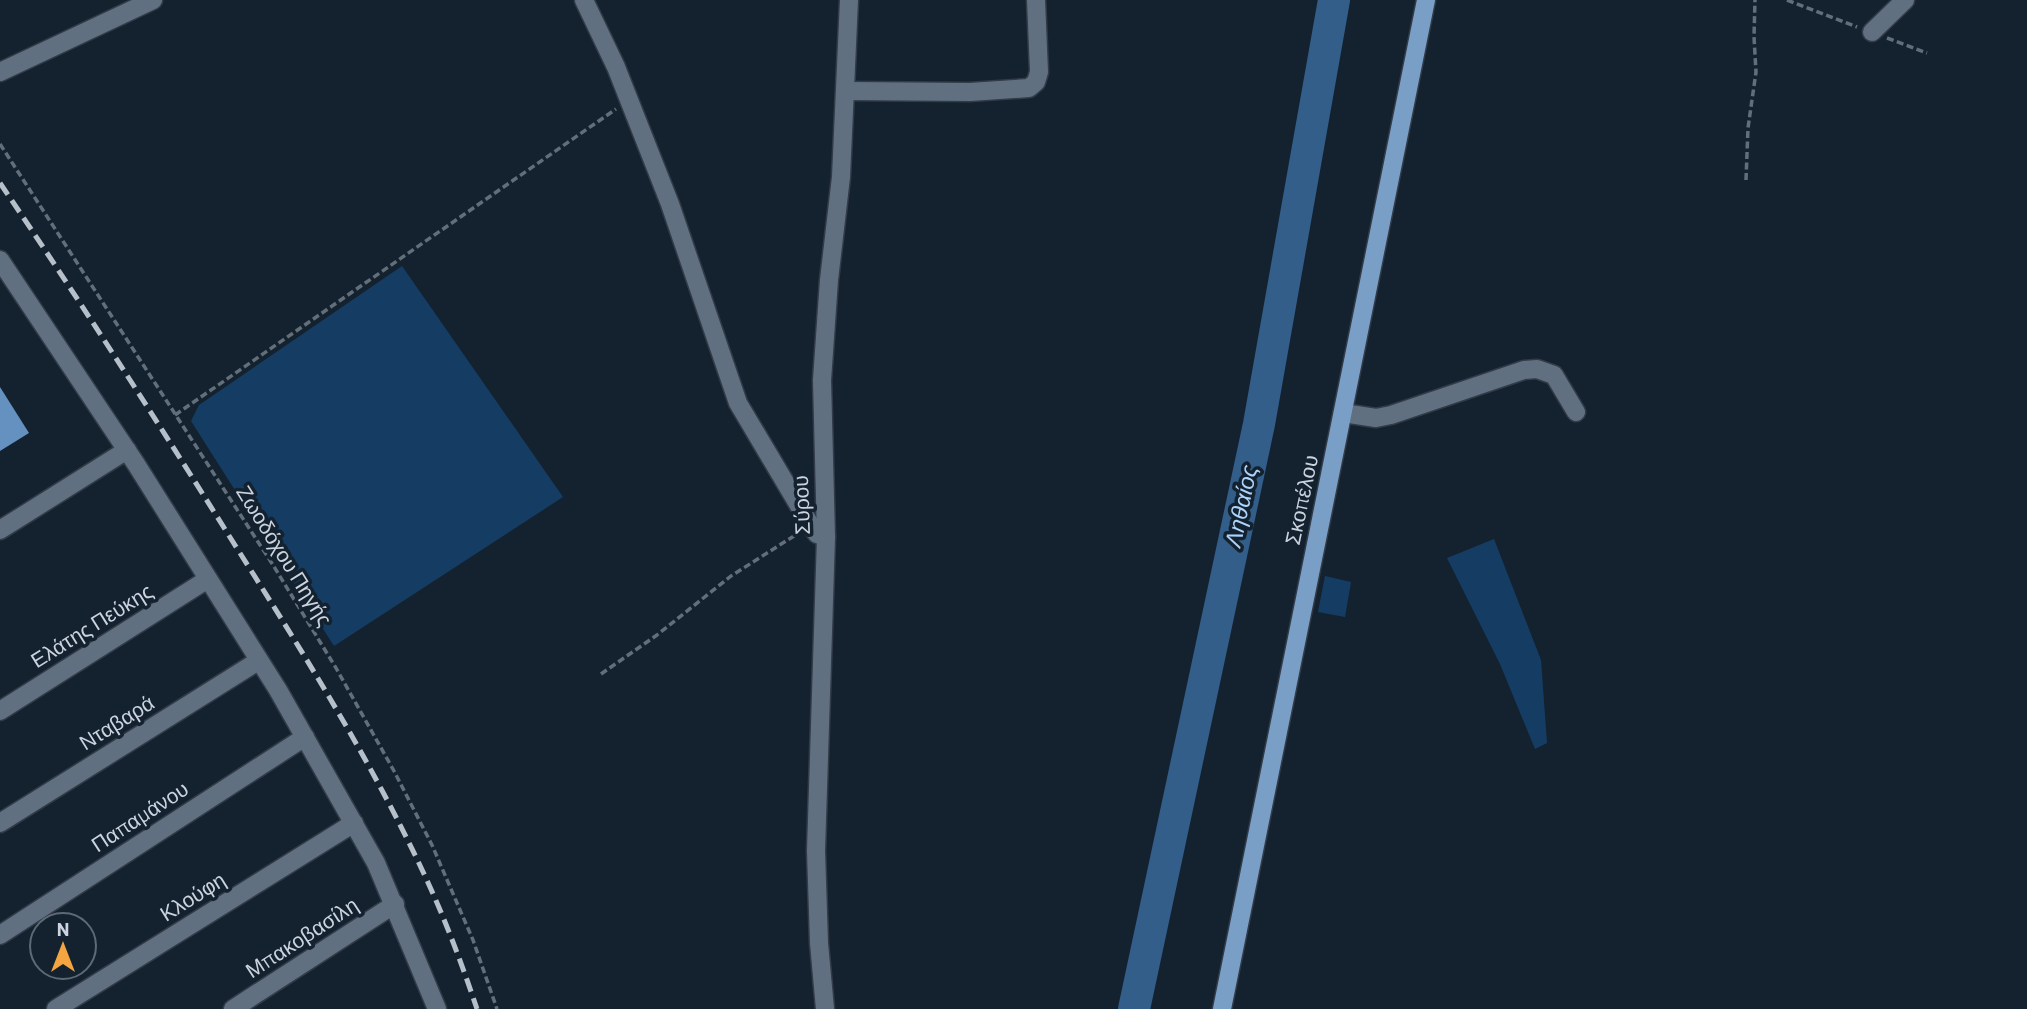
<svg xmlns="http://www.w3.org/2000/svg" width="2027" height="1009" viewBox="0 0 2027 1009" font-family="Barlow,sans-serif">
<rect width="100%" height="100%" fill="#142230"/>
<!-- green -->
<g fill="#153d63">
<polygon points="402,266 563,497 334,646 191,421 199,405"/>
<polygon points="1494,539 1541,660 1547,743 1535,749 1500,664 1447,558"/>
<polygon points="1325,576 1351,582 1345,617 1318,612"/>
</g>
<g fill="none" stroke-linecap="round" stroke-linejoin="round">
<!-- river -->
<polyline stroke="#325e89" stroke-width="32" points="1134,1009 1259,424 1334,0"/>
</g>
<!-- building -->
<polygon fill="#6491bf" points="0,387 29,433 0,451"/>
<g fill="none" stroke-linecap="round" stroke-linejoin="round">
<!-- minor casing -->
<g stroke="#323b47" stroke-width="21">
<g id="minor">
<polyline points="584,0 616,67 670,204 738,403 811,526 817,534 826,537"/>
<polyline points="1872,32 1905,0"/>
<polyline points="0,72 153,0"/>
<polyline points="847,91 970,92 1029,88 1036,82 1039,72 1036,0"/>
<polyline points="0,260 136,464 278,690 376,863 437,1009"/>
<polyline points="1343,413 1376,418 1391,415 1524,370 1537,369 1554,375 1576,412"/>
<polyline points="0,530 127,450"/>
<polyline points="0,711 208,579"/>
<polyline points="0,823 258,661"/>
<polyline points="0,935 305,737"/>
<polyline points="56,1009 354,823"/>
<polyline points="233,1009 395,904"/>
<polyline points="825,1009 819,943 816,851 826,537 822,380 829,280 841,177 849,0"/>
</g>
</g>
<!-- major casing -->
<g stroke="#323b47" stroke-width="21">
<polyline id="major" points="1222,1009 1426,0"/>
</g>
<!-- path -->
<g stroke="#626e7a" stroke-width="3.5" stroke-dasharray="7 3.5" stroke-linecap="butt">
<polyline points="1787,0 1857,27"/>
<polyline points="1887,38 1927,53"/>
<polyline points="0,144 273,565 336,668 394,771 432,845 473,940 497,1009"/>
<polyline points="1746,180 1748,128 1756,72 1754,37 1755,0"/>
<polyline points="175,415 616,109"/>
<polyline points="601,674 657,635 731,576 797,534"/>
</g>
<!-- minor -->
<use href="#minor" stroke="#607081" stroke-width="18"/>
<!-- major -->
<use href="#major" stroke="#799fc7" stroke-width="18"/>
<!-- rail -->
<path stroke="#b6c0ca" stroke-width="5" stroke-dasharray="14 7" stroke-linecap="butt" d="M0,183C80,301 157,421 233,542C302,651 371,760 425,876C445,919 462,964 477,1009"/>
</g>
<g text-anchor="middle" stroke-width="7" stroke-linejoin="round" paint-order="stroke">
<!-- street labels -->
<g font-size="21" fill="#cbd4de" stroke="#142230">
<text transform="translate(1302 500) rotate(-78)" y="7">Σκοπέλου</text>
<text transform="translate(802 505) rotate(-92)" y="7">Σύρου</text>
<text transform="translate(284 556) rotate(58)" y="7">Ζωοδόχου Πηγής</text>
<text transform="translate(92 626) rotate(-32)" y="7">Ελάτης Πεύκης</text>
<text transform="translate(117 723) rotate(-32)" y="7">Νταβαρά</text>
<text transform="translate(140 817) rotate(-33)" y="7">Παπαμάνου</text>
<text transform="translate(193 897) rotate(-32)" y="7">Κλούφη</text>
<text transform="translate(302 938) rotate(-33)" y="7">Μπακοβασίλη</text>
</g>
<!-- water labels -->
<g font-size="23" font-style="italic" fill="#add3fb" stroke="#142230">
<text transform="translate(1241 506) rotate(-78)" y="8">Ληθαίος</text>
</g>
</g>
<!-- north arrow -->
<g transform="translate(63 946)"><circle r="33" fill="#142230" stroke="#5d6976" stroke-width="2"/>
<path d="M0-5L12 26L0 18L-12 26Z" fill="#f2a540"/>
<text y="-10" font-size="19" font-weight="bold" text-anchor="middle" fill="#cbd4de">N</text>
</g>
</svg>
